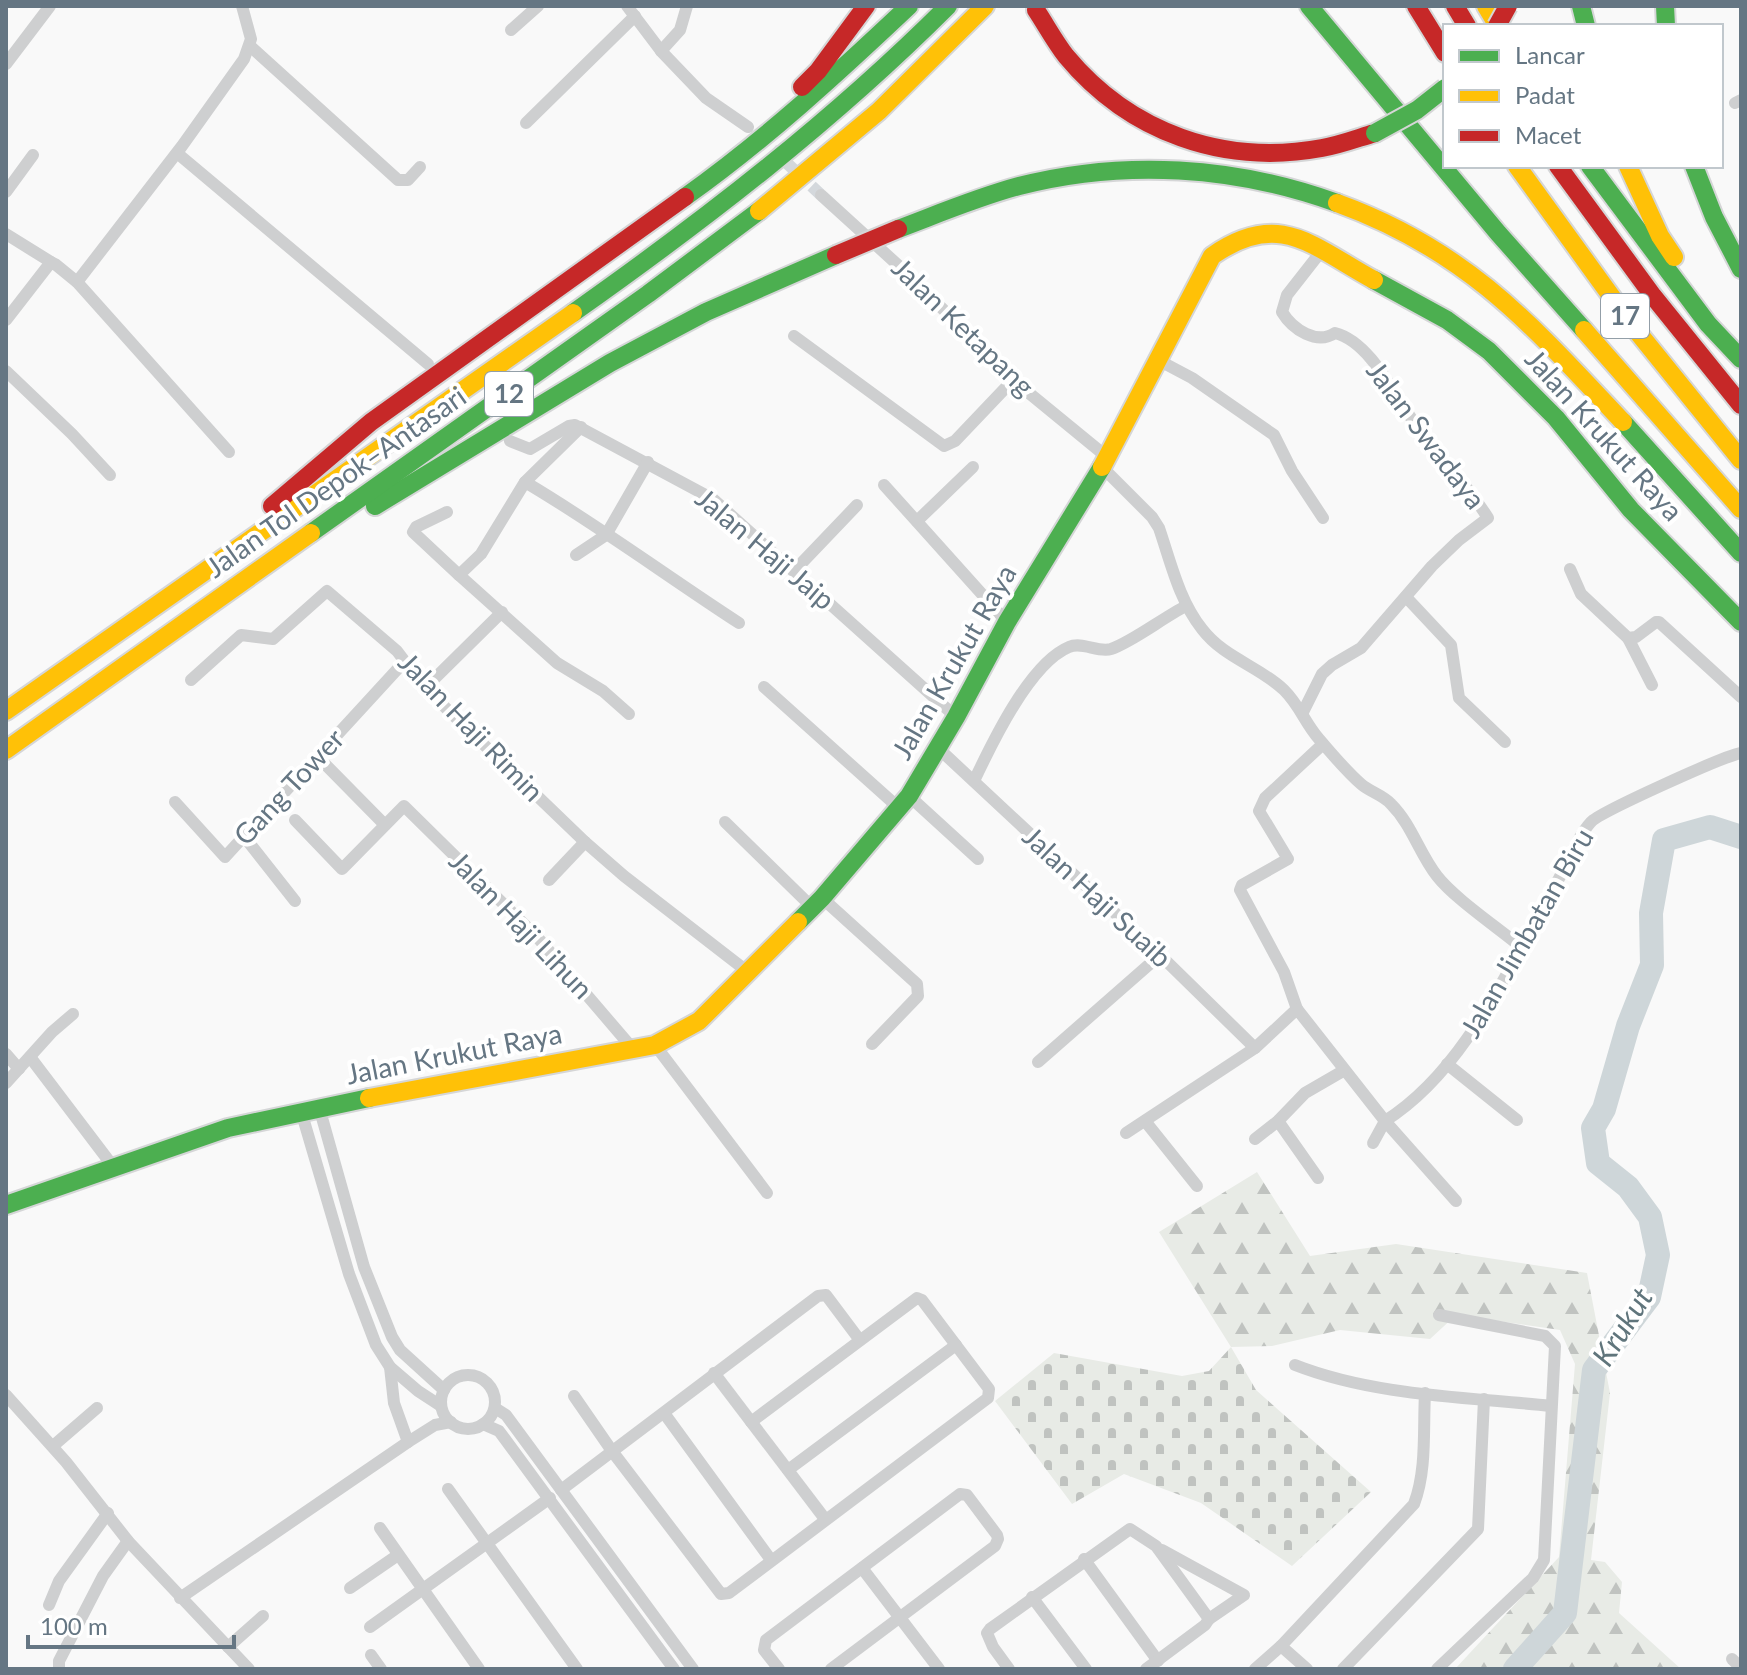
<svg xmlns="http://www.w3.org/2000/svg" width="1747" height="1675" viewBox="0 0 1747 1675" font-family="Lato,sans-serif">
<defs>
<pattern id="forest-firs" width="22" height="20" patternUnits="userSpaceOnUse" patternTransform="scale(2)"><rect width="22" height="20" fill="#e8ebe6"/><path d="M5 1l3.5 6h-7zM16 11l3.5 6h-7z" fill="#c0c3c0"/></pattern>
<pattern id="cemetery-stones" width="16" height="16" patternUnits="userSpaceOnUse" patternTransform="scale(2)"><rect width="16" height="16" fill="#e8ebe6"/><path d="M2 7V4a2 2 0 0 1 4 0v3zM10 15v-3a2 2 0 0 1 4 0v3z" fill="#c0c3c0"/></pattern>
</defs>
<rect width="100%" height="100%" fill="#f9f9f9"/>
<!-- forest -->
<polygon fill="url(#forest-firs)" points="1257,1172 1310,1256 1396,1244 1587,1273 1610,1393 1591,1560 1605,1562 1622,1582 1619,1613 1681,1669 1455,1669 1559,1557 1575,1364 1560,1330 1456,1315 1430,1339 1340,1330 1272,1346 1231,1347 1159,1232"/>
<!-- cemetery -->
<polygon fill="url(#cemetery-stones)" points="1231,1347 1256,1390 1371,1492 1292,1566 1201,1503 1124,1474 1072,1504 995,1401 1054,1353 1182,1376 1209,1371"/>
<g fill="none" stroke-linecap="round" stroke-linejoin="round">
<!-- river -->
<polyline stroke="#ced6d9" stroke-width="24" points="1515,1669 1565,1613 1594,1370 1649,1297 1658,1255 1650,1217 1628,1187 1598,1163 1593,1128 1604,1109 1628,1026 1652,965 1651,913 1664,840 1710,827 1741,837"/>
<!-- street-tunnel -->
<polyline stroke="#d4d8dc" stroke-width="12" stroke-dasharray="12 6" stroke-linecap="butt" points="759,137 821,195"/>
<!-- fast casing -->
<g stroke="#d5d6d7" stroke-width="22">
<g id="fast">
<polyline points="1309,6 1498,233 1584,330"/>
<polyline points="1581,6 1586,26"/>
<polyline points="1665,6 1666,26"/>
<polyline points="1590,166 1708,324 1741,359"/>
<polyline points="1694,166 1714,217 1741,269"/>
<path d="M685,197C765,140 837,74 909,6"/>
<path d="M898,229C938,214 978,197 1019,186C1124,159 1235,166 1337,203"/>
<polyline points="1374,280 1447,320 1489,351 1556,418 1631,510 1741,622"/>
<path d="M573,313C706,219 833,121 948,6"/>
<polyline points="1623,422 1741,553"/>
<polyline points="375,506 610,363 706,312 836,255"/>
<polyline points="311,533 648,294 759,211"/>
<polyline points="798,922 822,898 909,796 956,717 1007,622 1102,467"/>
<polyline points="6,1205 228,1128 369,1098"/>
</g>
</g>
<!-- slow casing -->
<g stroke="#d5d6d7" stroke-width="22">
<g id="slow">
<polyline points="1486,6 1498,26"/>
<polyline points="1517,166 1632,325 1741,460"/>
<polyline points="1628,166 1660,236 1674,257"/>
<path d="M1337,203C1467,250 1532,325 1623,422"/>
<polyline points="759,211 879,111 985,6"/>
<polyline points="1584,330 1741,509"/>
<path d="M1102,467L1212,256C1279,209 1312,246 1374,280"/>
<polyline points="6,711 573,313"/>
<polyline points="6,750 311,533"/>
<polyline points="369,1098 655,1045 699,1021 798,922"/>
</g>
</g>
<!-- jam casing -->
<g stroke="#d5d6d7" stroke-width="22">
<g id="jam">
<polyline points="1416,6 1445,53"/>
<polyline points="1455,6 1467,26"/>
<path d="M1036,10C1046,25 1055,42 1066,56C1130,133 1224,166 1322,148C1340,145 1358,138 1375,133"/>
<polyline points="802,87 818,71 866,6"/>
<polyline points="1558,166 1653,296 1741,405"/>
<polyline points="272,506 371,422 685,197"/>
</g>
</g>
<!-- street -->
<g stroke="#cecfd0" stroke-width="12">
<polyline points="627,6 661,51 706,98 748,127"/>
<polyline points="511,30 538,6"/>
<polyline points="250,46 398,180 408,180 420,167"/>
<polyline points="661,51 680,30 687,6"/>
<polyline points="6,64 50,6"/>
<polyline points="1735,103 1741,100"/>
<polyline points="526,123 635,16"/>
<polyline points="177,153 428,364"/>
<polyline points="6,192 33,155"/>
<polyline points="821,195 910,276 1013,380 1107,457"/>
<polyline points="6,234 51,262"/>
<polyline points="77,282 182,146 244,59 251,39 242,6"/>
<polyline points="6,320 51,262 55,264 77,282 229,452"/>
<polyline points="794,336 944,446 955,441 1013,380"/>
<polyline points="1158,360 1192,378 1274,435 1292,471 1323,518"/>
<polyline points="6,371 72,434 110,475"/>
<polyline points="510,441 530,449 569,426 575,425 713,499 956,717"/>
<path d="M1102,467L1152,517L1159,528C1171,563 1179,600 1202,629C1224,658 1259,666 1284,690C1300,706 1305,723 1319,739C1332,754 1346,771 1361,784C1370,792 1383,795 1391,804C1412,825 1419,853 1437,876C1454,898 1497,927 1521,947"/>
<polyline points="525,482 581,427"/>
<polyline points="884,485 1007,622"/>
<polyline points="447,512 416,527 413,532 459,575"/>
<polyline points="917,521 973,467"/>
<polyline points="576,555 606,535 648,462"/>
<polyline points="1570,569 1581,594 1628,638 1636,637 1656,622 1659,622 1741,697"/>
<polyline points="794,571 857,505"/>
<polyline points="1406,597 1451,645 1459,698 1505,742"/>
<polyline points="1628,638 1652,685"/>
<polyline points="191,680 241,635 273,639 327,591 397,651 425,688 585,842 624,876 748,972"/>
<polyline points="764,687 899,808"/>
<polyline points="425,688 502,612"/>
<path d="M1303,712L1322,674L1332,665L1361,648L1432,566L1459,540L1488,518C1467,484 1440,457 1416,425C1395,397 1371,342 1335,333C1317,345 1293,330 1282,312L1287,295L1323,249"/>
<path d="M629,714L603,691L557,663L459,575L481,554L525,482C598,525 668,577 739,623"/>
<polyline points="938,748 1160,955 1255,1048"/>
<polyline points="318,757 385,825"/>
<path d="M974,781C992,743 1030,663 1069,647C1082,641 1098,653 1111,649C1132,642 1164,617 1186,606"/>
<polyline points="909,796 978,859"/>
<polyline points="175,802 225,857 404,662"/>
<polyline points="295,820 342,869 404,806 538,938 633,1049"/>
<polyline points="725,822 812,907"/>
<polyline points="243,835 295,901"/>
<polyline points="549,880 585,842"/>
<polyline points="822,898 917,984 918,996 872,1044"/>
<polyline points="1297,1009 1284,972 1240,890 1242,885 1288,859 1259,811 1265,798 1323,744"/>
<polyline points="655,1045 767,1193"/>
<polyline points="6,1054 19,1069"/>
<polyline points="30,1057 115,1169"/>
<polyline points="1038,1062 1160,955"/>
<polyline points="1447,1064 1517,1120"/>
<polyline points="6,1083 52,1032 73,1014"/>
<polyline points="319,1107 364,1267 392,1337 400,1350 444,1390"/>
<polyline points="301,1111 349,1274 376,1345 390,1367 418,1391 441,1406"/>
<polyline points="1145,1121 1197,1186"/>
<polyline points="1278,1121 1318,1178"/>
<path d="M1126,1133L1255,1048L1297,1009L1385,1121C1466,1070 1509,966 1555,886C1566,867 1577,837 1591,822C1600,812 1724,756 1741,753"/>
<polyline points="1255,1139 1278,1121 1305,1093 1343,1071"/>
<polyline points="1373,1143 1385,1121 1456,1201"/>
<path d="M1295,1365C1374,1396 1467,1397 1551,1406"/>
<polyline points="390,1367 394,1403 408,1442"/>
<polyline points="714,1373 825,1519"/>
<circle cx="468" cy="1402" r="27"/>
<polyline points="6,1395 66,1462 128,1541 249,1669"/>
<polyline points="574,1396 612,1451 721,1594 729,1593 984,1401 988,1398 989,1389 922,1300 917,1298 751,1422"/>
<polyline points="495,1408 506,1415 693,1669"/>
<polyline points="664,1413 771,1560"/>
<polyline points="483,1424 499,1431 674,1669"/>
<polyline points="53,1446 97,1408"/>
<polyline points="788,1470 956,1345"/>
<polyline points="448,1489 577,1669"/>
<polyline points="561,1490 818,1296 826,1295 859,1339"/>
<polyline points="380,1528 479,1669"/>
<polyline points="1162,1550 1244,1595 1209,1619"/>
<polyline points="1084,1559 1158,1661"/>
<polyline points="862,1568 939,1669"/>
<polyline points="350,1588 398,1555"/>
<polyline points="1032,1597 1086,1669"/>
<polyline points="180,1598 408,1442 435,1425 451,1422"/>
<polyline points="49,1605 59,1581 108,1513"/>
<polyline points="370,1627 550,1498"/>
<polyline points="1281,1646 1307,1669"/>
<polyline points="228,1647 263,1616"/>
<polyline points="371,1655 381,1669"/>
<polyline points="1732,1659 1741,1668"/>
<polyline points="59,1669 59,1661 103,1576 128,1541"/>
<polyline points="779,1669 764,1650 766,1640 960,1494 967,1495 997,1535 998,1539 995,1546 831,1669"/>
<polyline points="1009,1669 993,1647 987,1633 990,1629 1130,1529 1156,1546 1209,1619 1205,1625 1146,1669"/>
<path d="M1255,1669L1281,1646L1414,1504C1427,1470 1423,1429 1425,1393"/>
<polyline points="1343,1669 1478,1529 1484,1399"/>
<polyline points="1437,1669 1533,1578 1544,1560 1555,1346 1545,1336 1439,1315"/>
</g>
<!-- fast -->
<use href="#fast" stroke="#4caf50" stroke-width="18"/>
<!-- slow -->
<use href="#slow" stroke="#ffc107" stroke-width="18"/>
<!-- jam -->
<use href="#jam" stroke="#c62828" stroke-width="18"/>
<!-- fast-bridge casing -->
<g stroke="#d5d6d6" stroke-width="22" stroke-linecap="butt">
<polyline id="fast-bridge" points="1375,133 1417,110 1445,88"/>
</g>
<!-- jam-bridge casing -->
<g stroke="#d5d6d6" stroke-width="22" stroke-linecap="butt">
<g id="jam-bridge">
<polyline points="1497,26 1508,6"/>
<polyline points="836,255 898,229"/>
</g>
</g>
<!-- fast-bridge -->
<use href="#fast-bridge" stroke="#4caf50" stroke-width="18"/>
<!-- jam-bridge -->
<use href="#jam-bridge" stroke="#c62828" stroke-width="18"/>
</g>
<g text-anchor="middle" stroke-width="8" stroke-linejoin="round" paint-order="stroke">
<!-- shield labels -->
<g fill="#fff" stroke="#939fa8" stroke-width="2">
<rect x="1601" y="294" width="48" height="44" rx="6"/>
<rect x="485" y="372" width="48" height="44" rx="6"/>
</g>
<g font-size="26" font-weight="bold" fill="#657683">
<text x="1625" y="325">17</text>
<text x="509" y="403">12</text>
</g>
<!-- street labels -->
<g font-size="28" fill="#657683" stroke="#fff">
<text transform="translate(963 327) rotate(44)" y="10">Jalan Ketapang</text>
<text transform="translate(1426 435) rotate(53)" y="10">Jalan Swadaya</text>
<text transform="translate(1604 435) rotate(48)" y="10">Jalan Krukut Raya</text>
<text transform="translate(336 482) rotate(-35)" y="10">Jalan Tol Depok–Antasari</text>
<text transform="translate(765 549) rotate(40)" y="10">Jalan Haji Jaip</text>
<text transform="translate(954 662) rotate(-60)" y="10">Jalan Krukut Raya</text>
<text transform="translate(471 727) rotate(46)" y="10">Jalan Haji Rimin</text>
<text transform="translate(289 787) rotate(-47)" y="10">Gang Tower</text>
<text transform="translate(1097 897) rotate(43)" y="10">Jalan Haji Suaib</text>
<text transform="translate(521 925) rotate(46)" y="10">Jalan Haji Lihun</text>
<text transform="translate(1527 933) rotate(-60)" y="10">Jalan Jimbatan Biru</text>
<text transform="translate(454 1054) rotate(-11)" y="10">Jalan Krukut Raya</text>
</g>
<!-- water labels -->
<g font-size="30" font-style="italic" fill="#60757c" stroke="#fff">
<text transform="translate(1623 1327) rotate(-58)" y="10">Krukut</text>
</g>
</g>
<!-- border -->
<rect width="1747" height="1675" fill="none" stroke="#657683" stroke-width="16"/>
<!-- legend -->
<rect x="1443" y="24" width="280" height="144" fill="#ffffff" stroke="#c1c8cd" stroke-width="2"/>
<rect x="1459" y="50" width="40" height="12" fill="#4caf50" stroke="#c1c8cd" stroke-width="2"/>
<text x="1515" y="64" font-size="24" fill="#657683">Lancar</text>
<rect x="1459" y="90" width="40" height="12" fill="#ffc107" stroke="#c1c8cd" stroke-width="2"/>
<text x="1515" y="104" font-size="24" fill="#657683">Padat</text>
<rect x="1459" y="130" width="40" height="12" fill="#c62828" stroke="#c1c8cd" stroke-width="2"/>
<text x="1515" y="144" font-size="24" fill="#657683">Macet</text>
<!-- scale -->
<path d="M28 1635v12h206v-12" fill="none" stroke="#657683" stroke-width="4"/>
<text x="40" y="1635" font-size="24" fill="#657683" stroke="#ffffff" stroke-width="6" paint-order="stroke">100 m</text>
</svg>
